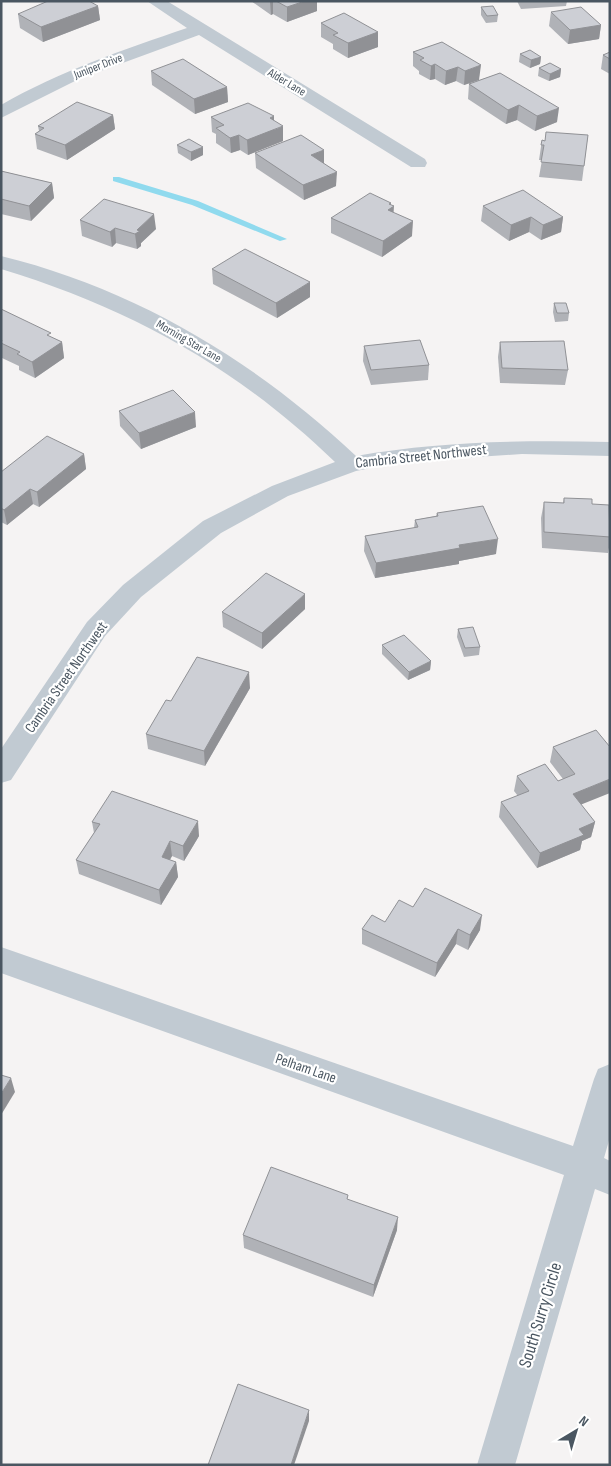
<svg xmlns="http://www.w3.org/2000/svg" width="611" height="1466" viewBox="0 0 611 1466" font-family="'Sofia Sans Condensed',sans-serif">
<rect width="100%" height="100%" fill="#f5f3f3"/>
<g fill="none" stroke-linecap="round" stroke-linejoin="round">
<!-- stream -->
<polygon fill="#90daee" fill-rule="evenodd" points="113,177 119,177 198,201 287,239 280,241 192,205 113,181"/>
<!-- minor -->
<g fill="#c1cad2" fill-rule="evenodd">
<path d="M147,1H167L425,159L427,163L425,167H411L199,35L79,79L1,118V105C60,71 123,50 187,28Z"/>
<path d="M1,256C136,289 255,361 356,456C440,441 525,440 610,442V456L522,454L402,462L356,471L288,496L221,533L141,597L105,636L11,780L1,783V749L87,622L123,585L203,521L272,486L335,462C238,368 130,308 1,269Z"/>
<polygon points="1,947 573,1146 594,1079 598,1069 610,1064 610,1137 604,1158 610,1161 610,1195 595,1189 515,1465 477,1465 564,1175 1,973"/>
</g>
</g>
<!-- wall -->
<g fill="#b0b2b7">
<polygon points="251,1 317,1 317,11 287,22 273,14 271,15"/>
<polygon points="517,1 567,1 566,6 521,9"/>
<polygon points="98,6 100,20 43,42 20,28 18,14"/>
<polygon points="481,7 498,15 497,22 486,23 481,15"/>
<polygon points="551,12 601,25 599,39 568,44 549,26"/>
<polygon points="321,23 378,32 378,47 348,58 333,49 333,44 321,37"/>
<polygon points="442,42 479,80 464,85 456,81 445,85 435,79 430,80 419,74 419,71 413,66 413,52"/>
<polygon points="610,52 610,74 601,69 603,55"/>
<polygon points="520,54 541,57 540,64 530,68 519,62"/>
<polygon points="539,68 561,69 560,77 549,81 538,76"/>
<polygon points="151,71 227,87 228,102 195,114 152,85"/>
<polygon points="500,73 557,122 535,131 517,120 506,124 468,99 469,84"/>
<polygon points="113,115 115,129 67,160 37,149 35,134 39,131 38,126"/>
<polygon points="274,116 274,121 283,141 248,155 240,150 231,153 216,143 216,134 212,132 211,117"/>
<polygon points="588,135 582,181 539,177 542,160 539,160 542,140 545,141"/>
<polygon points="177,145 203,155 191,161 178,153"/>
<polygon points="255,153 324,164 336,186 304,200 256,168"/>
<polygon points="1,171 52,183 54,198 31,221 1,214"/>
<polygon points="391,203 391,205 393,213 412,236 382,257 331,233 331,218"/>
<polygon points="483,206 563,217 561,232 541,240 529,232 509,241 481,221"/>
<polygon points="80,220 156,229 141,243 141,246 137,249 116,243 112,247 82,236"/>
<polygon points="212,269 310,297 277,318 213,284"/>
<polygon points="554,303 569,313 568,321 555,322 553,312"/>
<polygon points="1,309 51,337 62,342 64,358 35,378 19,370 19,366 2,358 1,354"/>
<polygon points="500,342 568,370 565,385 500,383 498,357"/>
<polygon points="364,346 429,365 428,380 371,385 363,361"/>
<polygon points="119,411 196,427 141,449 120,426"/>
<polygon points="84,454 86,469 39,507 33,504 7,525 1,522 1,472"/>
<polygon points="564,498 610,521 610,542 608,553 542,548 541,518 544,502 563,503"/>
<polygon points="437,513 496,554 459,561 459,564 375,578 364,551 365,536 414,528 415,520 436,516"/>
<polygon points="305,609 262,649 223,627 222,612"/>
<polygon points="458,629 480,647 479,655 464,657 457,637"/>
<polygon points="382,645 431,661 430,670 408,680 382,654"/>
<polygon points="250,688 205,766 148,749 146,734 171,701"/>
<polygon points="596,730 581,805 595,822 591,837 582,841 580,850 537,868 499,817 501,802 518,796 514,791 517,776 558,781 563,779 550,762 553,747"/>
<polygon points="92,822 199,836 184,861 172,856 170,860 176,862 178,877 161,905 79,874 76,860 94,833"/>
<polygon points="413,907 480,930 468,950 456,944 435,977 362,944 362,929 385,922"/>
<polygon points="397,1230 373,1297 244,1248 243,1235"/>
</g>
<!-- shaded-wall -->
<g fill="#909195">
<polygon points="270,1 273,1 273,14 271,15"/>
<polygon points="305,1 317,1 317,11 287,22 287,7"/>
<polygon points="98,6 100,20 43,42 41,27"/>
<polygon points="601,25 599,39 568,44 570,30"/>
<polygon points="378,32 378,47 348,58 348,43"/>
<polygon points="541,57 540,64 530,68 531,60"/>
<polygon points="435,64 435,79 430,80 431,66"/>
<polygon points="481,65 479,80 464,85 465,71"/>
<polygon points="458,67 456,81 445,85 446,71"/>
<polygon points="561,69 560,77 549,81 550,74"/>
<polygon points="227,87 228,102 195,114 194,99"/>
<polygon points="519,105 517,120 506,124 508,110"/>
<polygon points="559,108 557,122 535,131 537,116"/>
<polygon points="113,115 115,129 67,160 65,145"/>
<polygon points="274,116 274,130 283,126 283,141 248,155 247,140 270,118"/>
<polygon points="239,135 240,150 231,153 230,138"/>
<polygon points="203,147 203,155 191,161 191,152"/>
<polygon points="324,150 324,165 311,155"/>
<polygon points="337,172 336,186 304,200 303,185"/>
<polygon points="52,183 54,198 31,221 29,206"/>
<polygon points="391,203 390,208 394,206 393,221 387,225 389,204"/>
<polygon points="154,214 156,229 141,243 141,246 137,249 135,234 137,230"/>
<polygon points="531,217 529,232 509,241 511,225"/>
<polygon points="563,217 561,232 541,240 543,225"/>
<polygon points="413,221 412,236 382,257 383,241"/>
<polygon points="115,228 116,243 112,247 110,232"/>
<polygon points="310,282 310,297 277,318 276,303"/>
<polygon points="62,342 64,358 35,378 32,362"/>
<polygon points="195,412 196,427 141,449 139,433"/>
<polygon points="84,454 86,469 39,507 37,492"/>
<polygon points="30,489 33,504 7,525 4,510"/>
<polygon points="498,539 496,554 459,561 459,564 375,578 376,563 459,545"/>
<polygon points="305,594 305,609 262,649 262,633"/>
<polygon points="431,661 430,670 408,680 409,672"/>
<polygon points="249,672 250,688 205,766 204,751"/>
<polygon points="610,779 610,793 570,809 573,794"/>
<polygon points="198,821 199,836 184,861 183,846"/>
<polygon points="595,822 591,837 582,841 580,850 537,868 540,853 579,829"/>
<polygon points="170,841 172,856 163,871 162,857"/>
<polygon points="176,862 178,877 161,905 159,890"/>
<polygon points="482,915 480,930 468,950 470,935"/>
<polygon points="458,929 456,944 435,977 437,963"/>
<polygon points="11,1078 15,1092 1,1115 1,1094"/>
<polygon points="398,1217 397,1230 373,1297 374,1285"/>
<polygon points="309,1410 309,1421 294,1465 291,1465"/>
</g>
<!-- building -->
<g fill="#cdcfd5" stroke="#909195">
<polygon points="48,1 89,1 98,6 41,27 18,14"/>
<polygon points="276,1 305,1 287,7"/>
<polygon points="493,6 498,15 487,16 481,7"/>
<polygon points="581,7 601,25 570,30 551,12"/>
<polygon points="344,13 378,32 348,43 333,35 338,33 321,23"/>
<polygon points="442,42 481,65 465,71 458,67 446,71 435,64 431,66 420,60 424,58 413,52"/>
<polygon points="530,50 541,57 531,60 520,54"/>
<polygon points="610,52 610,59 603,55"/>
<polygon points="183,59 227,87 194,99 151,71"/>
<polygon points="550,63 561,69 550,74 539,68"/>
<polygon points="500,73 559,108 537,116 519,105 508,110 469,84"/>
<polygon points="77,102 113,115 65,145 35,134 44,128 38,126"/>
<polygon points="248,103 274,116 270,118 283,126 247,140 239,135 230,138 216,128 224,125 211,117"/>
<polygon points="546,132 588,135 584,166 541,162 544,145 541,145 542,140 545,141"/>
<polygon points="301,135 324,150 311,155 337,172 303,185 255,153"/>
<polygon points="189,139 203,147 191,152 177,145"/>
<polygon points="1,171 52,183 29,206 1,199"/>
<polygon points="523,190 563,217 543,225 531,217 511,225 483,206"/>
<polygon points="370,193 391,203 389,204 394,206 388,210 413,221 383,241 331,218"/>
<polygon points="104,199 154,214 137,230 140,231 135,234 115,228 110,232 80,220"/>
<polygon points="245,249 310,282 276,303 212,269"/>
<polygon points="554,303 566,303 569,313 557,313"/>
<polygon points="1,309 51,333 47,335 62,342 32,362 17,354 20,352 1,343 2,340 1,340"/>
<polygon points="420,340 429,365 371,370 364,346"/>
<polygon points="564,341 568,370 502,368 500,342"/>
<polygon points="173,390 195,412 139,433 119,411"/>
<polygon points="47,436 84,454 37,492 30,489 4,510 1,508 1,472"/>
<polygon points="564,498 592,499 592,504 609,505 610,537 544,532 544,502 564,503"/>
<polygon points="483,506 498,539 459,545 460,548 376,563 365,536 418,527 415,520 438,516 437,513"/>
<polygon points="266,573 305,594 262,633 222,612"/>
<polygon points="473,627 480,647 465,648 458,629"/>
<polygon points="404,635 431,661 409,672 382,645"/>
<polygon points="197,657 249,672 204,751 146,734 166,700 171,701"/>
<polygon points="596,730 610,747 610,779 573,794 595,822 579,829 584,835 540,853 501,802 529,791 517,776 545,764 558,781 575,774 553,747"/>
<polygon points="112,791 198,821 183,846 170,841 162,857 176,862 159,890 76,860 100,824 92,822"/>
<polygon points="425,888 482,915 470,935 458,929 437,963 362,929 372,915 385,922 399,900 413,907"/>
<polygon points="1,1075 11,1078 1,1094"/>
<polygon points="271,1167 348,1195 347,1199 398,1217 374,1285 243,1235"/>
<polygon points="238,1384 309,1410 291,1465 208,1465"/>
</g>
<g text-anchor="middle" stroke-width="4.5" stroke-linejoin="round" paint-order="stroke">
<!-- far-street labels -->
<g font-size="12" fill="#4a5661" stroke="#fff">
<text transform="translate(98 66) rotate(-21)" y="4">Juniper Drive</text>
<text transform="translate(287 82) rotate(31)" y="4">Alder Lane</text>
<text transform="translate(189 341) rotate(30)" y="4">Morning Star Lane</text>
</g>
<!-- street labels -->
<g font-size="15" fill="#4a5661" stroke="#fff">
<text transform="translate(421 456) rotate(-6)" y="5">Cambria Street Northwest</text>
<text transform="translate(66 677) rotate(-55)" y="5">Cambria Street Northwest</text>
<text transform="translate(306 1068) rotate(19)" y="5">Pelham Lane</text>
</g>
<!-- near-street labels -->
<g font-size="18" fill="#4a5661" stroke="#fff">
<text transform="translate(540 1315) rotate(-73)" y="6">South Surry Circle</text>
</g>
</g>
<!-- border -->
<rect width="611" height="1466" fill="none" stroke="#4a5661" stroke-width="5"/>
<!-- north arrow -->
<g transform="translate(576 1431) rotate(38)" stroke="#ffffff" stroke-width="4" paint-order="stroke">
<path d="M0-4L9 19L0 12L-9 19Z" fill="#4a5661"/>
<text y="-8" font-size="14" font-weight="bold" text-anchor="middle" fill="#4a5661">N</text>
</g>
</svg>
